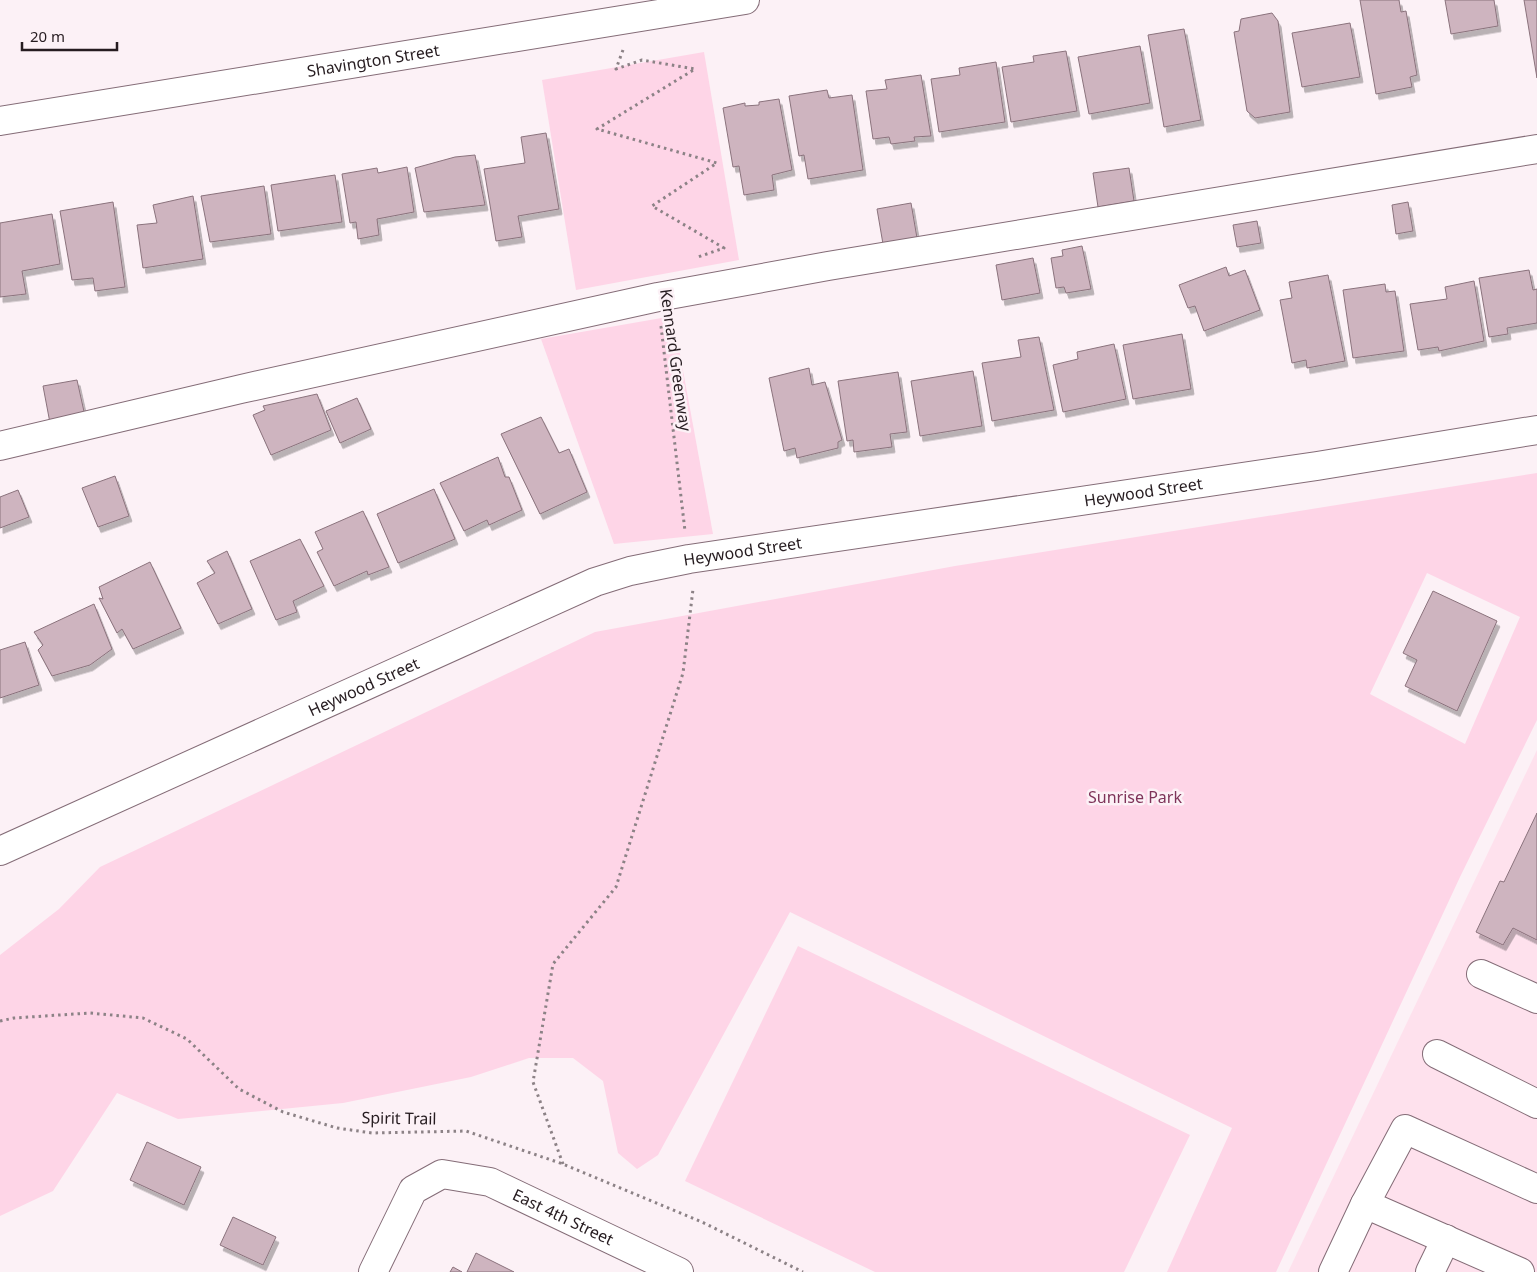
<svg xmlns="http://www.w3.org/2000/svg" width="1537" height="1272" viewBox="0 0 1537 1272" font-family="'Noto Sans',sans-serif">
<defs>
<filter id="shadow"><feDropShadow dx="3" dy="5.5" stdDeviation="0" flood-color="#0004"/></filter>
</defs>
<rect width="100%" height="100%" fill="#fcf1f6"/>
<!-- built -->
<polygon fill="#fee1ed" points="1537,750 1537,1272 1288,1272"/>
<!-- green -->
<g fill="#fed5e7" fill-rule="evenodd">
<polygon points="704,52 739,260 576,290 542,80"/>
<polygon points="673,316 713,534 614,544 541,339"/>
<path d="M1537,473V720L1460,877L1276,1272H1167L1232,1128L790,912L658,1155L637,1169L618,1153L603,1081L573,1058H529L471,1077L343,1103L178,1119L117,1093L53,1191L0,1216V955L59,909L100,867L595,632L955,566ZM1427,573L1520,617L1465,744L1370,694Z"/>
<polygon points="798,946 1190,1135 1124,1272 875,1272 685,1181"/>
</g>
<!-- building -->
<g fill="#ceb4bf" stroke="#8a727c" filter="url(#shadow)">
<polygon points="1360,0 1399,0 1401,12 1406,11 1417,75 1410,77 1412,87 1376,94"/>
<polygon points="1445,0 1494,0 1498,26 1451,34"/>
<polygon points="1524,0 1537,0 1537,78"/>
<polygon points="1272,13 1278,21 1290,112 1255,118 1247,111 1234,32 1239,31 1241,19"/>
<polygon points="1350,23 1360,77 1302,87 1292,33"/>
<polygon points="1184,29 1201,120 1164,127 1148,35"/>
<polygon points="1140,46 1150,103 1089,114 1078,57"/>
<polygon points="1066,51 1077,111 1011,122 1002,67 1034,62 1033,56"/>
<polygon points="996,62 1005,122 939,132 931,79 960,75 959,68"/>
<polygon points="921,75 931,136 914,137 915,141 891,144 889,137 873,139 866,91 887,89 885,80"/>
<polygon points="827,90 829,98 852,95 863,170 808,179 804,155 799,156 789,96"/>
<polygon points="779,99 792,170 772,175 774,190 744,195 739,166 733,167 723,108 745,103 745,106 759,105 759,102"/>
<polygon points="546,133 559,209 518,216 522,237 496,241 484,169 525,163 521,137"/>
<polygon points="475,155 485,205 424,212 415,168 455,157"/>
<polygon points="407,167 414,212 377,219 379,235 358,239 356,222 350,223 342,174 377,168 378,173"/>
<polygon points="1129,168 1134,201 1098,207 1093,173"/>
<polygon points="335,175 342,222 278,231 271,185"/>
<polygon points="264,186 271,234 210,242 201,196"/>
<polygon points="193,196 203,259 143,268 137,225 157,223 153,205"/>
<polygon points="113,202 125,287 95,291 93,278 72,280 60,211"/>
<polygon points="1408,202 1413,231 1396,234 1392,205"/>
<polygon points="911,203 917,238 883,244 877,209"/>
<polygon points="52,214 60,264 22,271 26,294 0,297 0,223"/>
<polygon points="1257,221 1261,243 1237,247 1233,225"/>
<polygon points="1082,246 1091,289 1066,293 1064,287 1056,288 1051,258 1063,256 1062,250"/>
<polygon points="1033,258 1040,293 1002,300 996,265"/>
<polygon points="1226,267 1229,276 1245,270 1260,310 1204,331 1195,306 1188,308 1179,285"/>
<polygon points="1529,270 1533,290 1537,289 1537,323 1507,328 1508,334 1489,337 1479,278"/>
<polygon points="1328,275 1345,361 1307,368 1306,360 1292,363 1280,300 1292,298 1289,282"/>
<polygon points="1474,281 1484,341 1439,351 1438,347 1418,350 1410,304 1447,299 1445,287"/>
<polygon points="1385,284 1386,292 1395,291 1404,351 1353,358 1343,290"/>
<polygon points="1182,334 1191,389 1133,399 1123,345"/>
<polygon points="1039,337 1054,410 992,421 982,363 1021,357 1018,340"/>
<polygon points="1114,344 1126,399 1063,412 1053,365 1078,359 1077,352"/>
<polygon points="809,368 812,385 825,382 842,440 838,442 838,448 797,458 795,448 784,451 769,378"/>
<polygon points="973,371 982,426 920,436 911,381"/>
<polygon points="898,372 907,432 890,434 892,447 854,452 853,440 847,441 838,381"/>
<polygon points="77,380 85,416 50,423 43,386"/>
<polygon points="317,394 331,430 271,455 253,415 265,410 263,406"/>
<polygon points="357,398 371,429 340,443 326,411"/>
<polygon points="541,417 559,453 569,449 587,492 540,514 501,434"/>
<polygon points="498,457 505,477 509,477 522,510 489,525 487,520 464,531 440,483"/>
<polygon points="115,476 129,516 98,527 82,488"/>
<polygon points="434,489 455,539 398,563 377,514"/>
<polygon points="18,490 29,517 0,528 0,497"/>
<polygon points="363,511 389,567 368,575 367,571 334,586 317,552 323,549 315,532"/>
<polygon points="300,539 324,586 293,601 297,612 276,620 250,561"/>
<polygon points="227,551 252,609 218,624 197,583 215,573 207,561"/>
<polygon points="150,562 181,628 133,649 122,629 117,633 99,598 103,599 99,587"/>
<polygon points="1433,591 1497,621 1457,711 1405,686 1417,660 1403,653"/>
<polygon points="94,604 112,649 90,665 52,676 38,650 43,645 34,632"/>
<polygon points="25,642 39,685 0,698 0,650"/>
<polygon points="1537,813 1537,940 1513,928 1503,945 1476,932 1500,881 1504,882"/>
<polygon points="147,1142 201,1167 184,1205 130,1180"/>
<polygon points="233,1217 276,1237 263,1265 220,1245"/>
<polygon points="476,1253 514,1272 467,1272"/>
<polygon points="453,1267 462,1272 450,1272"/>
</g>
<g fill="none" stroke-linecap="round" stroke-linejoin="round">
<!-- minor casing -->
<g stroke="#846c77" stroke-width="30">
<g id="minor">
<path id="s1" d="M0,121L745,0"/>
<polyline points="0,446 241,389 658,297 828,266 1537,149"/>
<path id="s2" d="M0,851L595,582L630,571L689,559L1317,466L1537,430"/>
<polyline points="1481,974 1537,999"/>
<polyline points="1437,1054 1537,1104"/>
<polyline points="1365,1204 1405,1129 1537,1189"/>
<path id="s3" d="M373,1272L413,1190L442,1174L490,1182L679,1272"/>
<polyline points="1333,1272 1365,1204 1520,1272"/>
<polyline points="1430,1272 1446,1239"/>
</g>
</g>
<!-- path -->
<g stroke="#8c8286" stroke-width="3" stroke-dasharray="2.5 4" stroke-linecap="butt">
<polyline points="623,50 616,69 642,60 695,69 597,129 717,163 652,206 724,248 698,257"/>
<polyline points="661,326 685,531"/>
<polyline points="0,1021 14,1018 90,1013 143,1018 187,1039 239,1089 283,1112 337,1128 372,1133 466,1131 563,1164 702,1222 803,1272"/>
<polyline points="563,1164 533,1082 553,964 616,887 683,673 693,589"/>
</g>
<!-- minor -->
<use href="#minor" stroke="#fff" stroke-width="28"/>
</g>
<g text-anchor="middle" stroke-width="5" stroke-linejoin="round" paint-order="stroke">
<!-- street labels -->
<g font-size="16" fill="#261c20" stroke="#fcf1f6">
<text dy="6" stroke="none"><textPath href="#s1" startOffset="378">Shavington Street</textPath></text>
<text transform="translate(676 360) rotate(82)" y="6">Kennard Greenway</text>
<text dy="6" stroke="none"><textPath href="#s2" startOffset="1209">Heywood Street</textPath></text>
<text dy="6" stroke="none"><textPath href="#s2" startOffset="804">Heywood Street</textPath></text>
<text dy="6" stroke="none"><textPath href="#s2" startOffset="399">Heywood Street</textPath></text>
<text transform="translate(399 1118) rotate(1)" y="6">Spirit Trail</text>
<text dy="6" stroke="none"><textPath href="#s3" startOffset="254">East 4th Street</textPath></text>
</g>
<!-- park labels -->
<g font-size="16" fill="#7f345a" stroke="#fcf1f6">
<text x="1135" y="803">Sunrise Park</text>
</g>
</g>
<!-- scale -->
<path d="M22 42v8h95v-8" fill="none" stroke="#261c20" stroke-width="2.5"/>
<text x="30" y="42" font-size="15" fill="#261c20" stroke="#fcf1f6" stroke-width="4" paint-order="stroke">20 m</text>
</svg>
